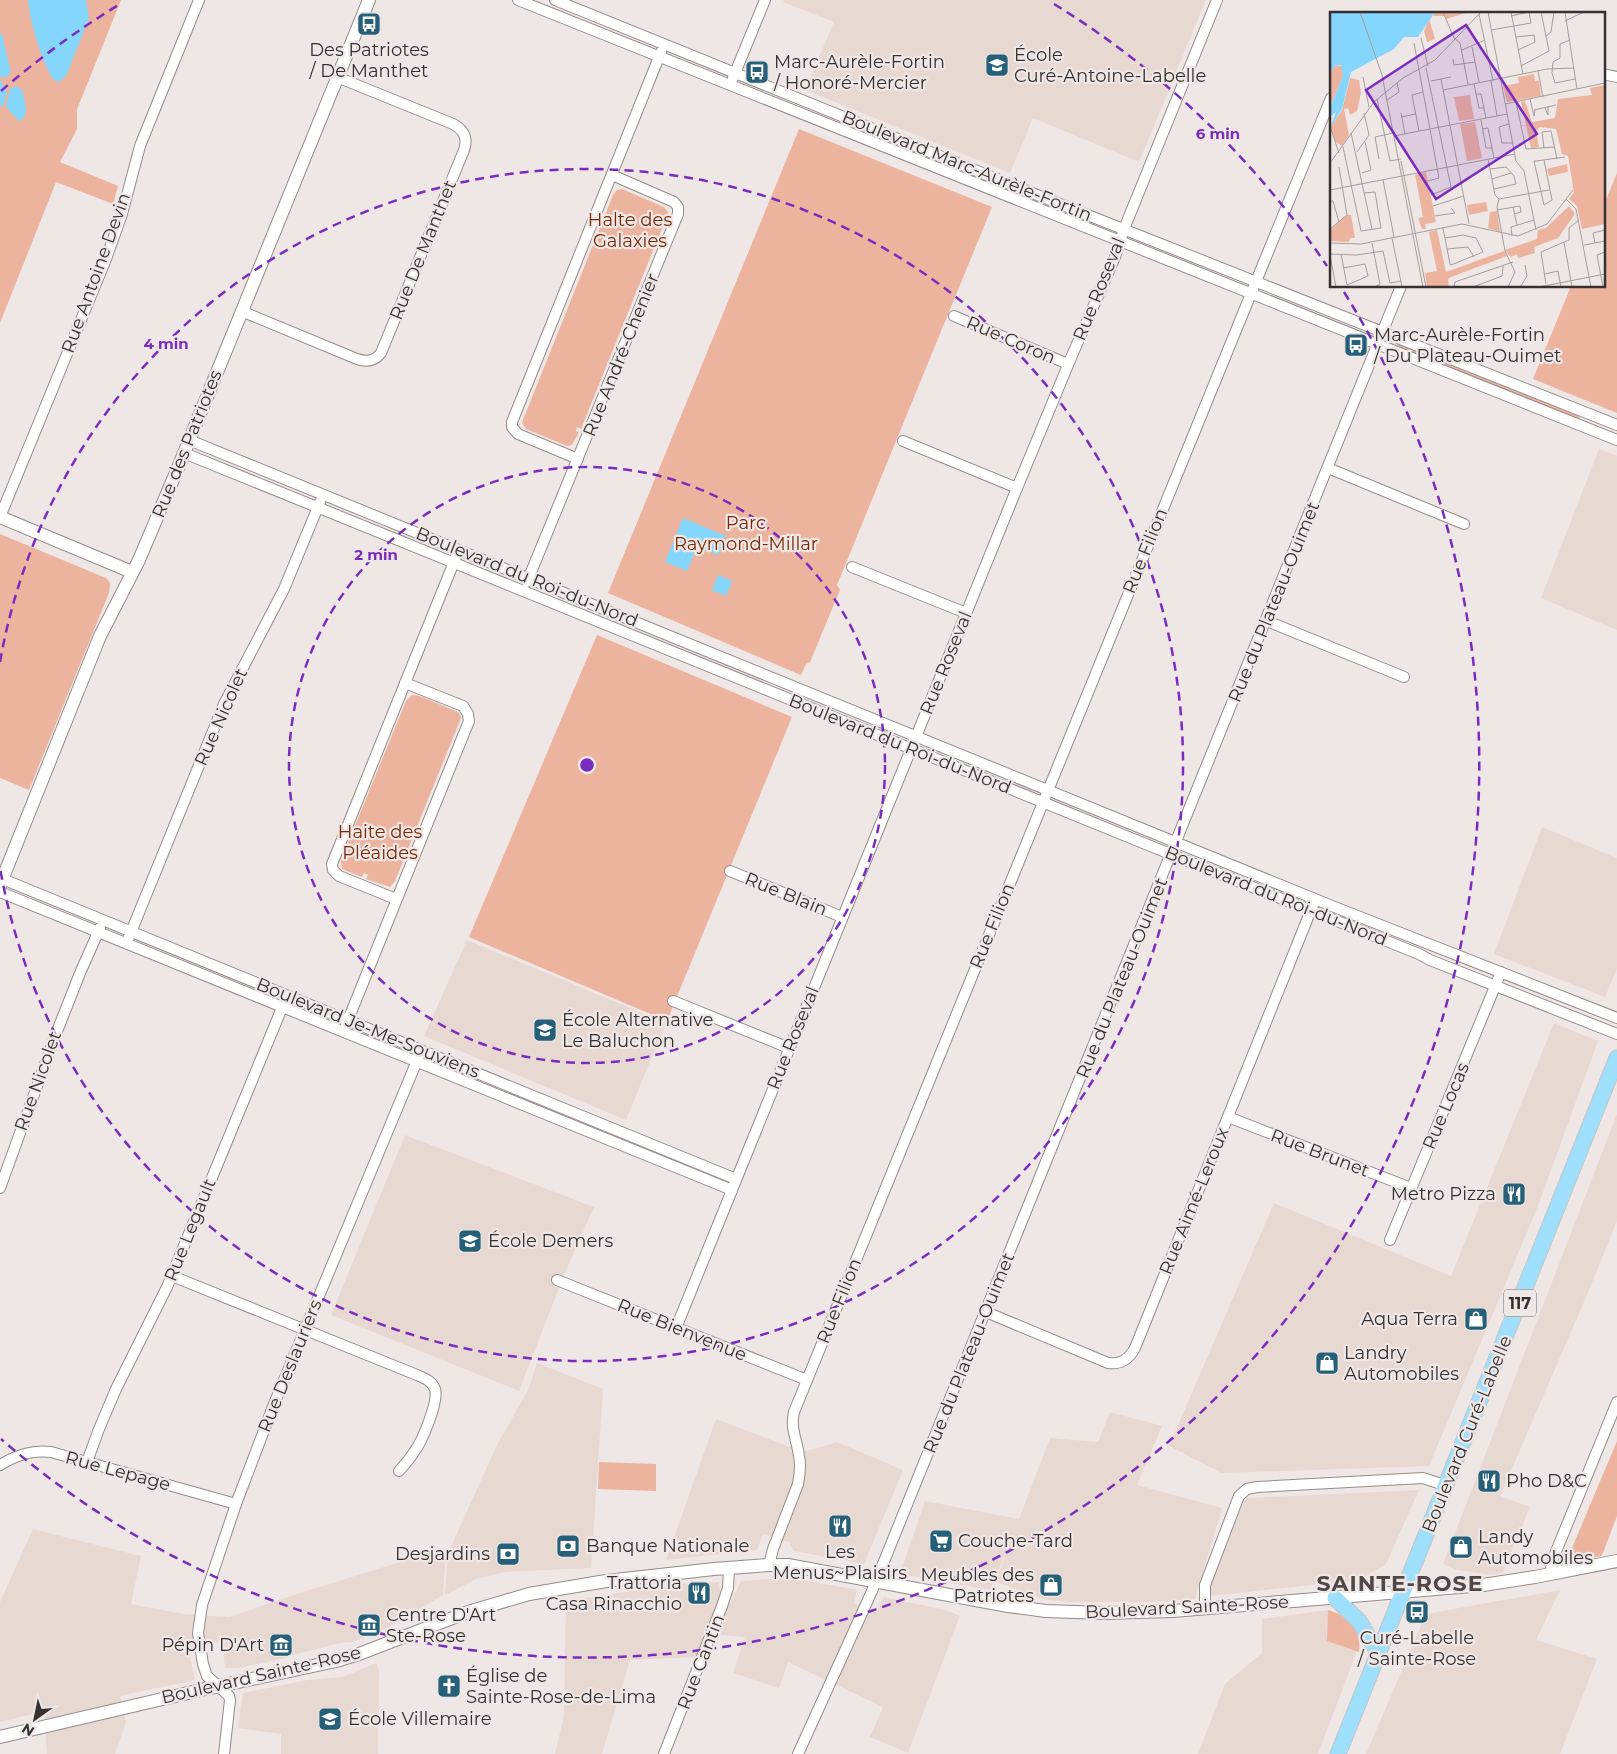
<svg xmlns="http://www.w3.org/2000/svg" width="1617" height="1754" viewBox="0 0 1617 1754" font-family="Montserrat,sans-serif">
<rect width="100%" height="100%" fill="#efe7e5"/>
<!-- built -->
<g fill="#e8d8d2">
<polygon points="784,0 1206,0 1139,162 1033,118 1010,173 805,90 834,22 783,2"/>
<polygon points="1599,449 1617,456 1617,630 1541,598"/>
<polygon points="1542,827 1617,858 1617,969 1605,997 1494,954"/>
<polygon points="467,940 666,1023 626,1120 424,1036"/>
<polygon points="1554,1023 1598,1041 1538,1206 1429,1466 1222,1473 1169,1446 1274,1203 1451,1276"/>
<polygon points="1617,1114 1617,1221 1587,1295 1500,1496 1530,1507 1503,1572 1492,1575 1457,1570 1443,1564"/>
<polygon points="405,1135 594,1207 564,1275 519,1391 331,1315"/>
<polygon points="537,1363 603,1389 591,1568 505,1572 476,1579 445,1595 448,1553 497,1445 529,1388"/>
<polygon points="1110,1412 1162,1426 1137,1485 1222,1508 1195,1599 1154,1602 1071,1602 1046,1600 996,1582 1010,1543 990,1590 900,1574 925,1501 1019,1519 1050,1438 1098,1442"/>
<polygon points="716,1419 803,1452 837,1442 903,1470 864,1564 794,1551 789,1542 763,1534 757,1550 666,1560"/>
<polygon points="1419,1490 1386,1564 1359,1580 1210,1596 1213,1573 1246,1498"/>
<polygon points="33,1529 141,1556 131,1604 183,1614 229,1617 306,1591 446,1548 443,1595 389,1627 353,1642 339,1643 268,1662 237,1668 225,1668 222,1642 188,1648 195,1680 120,1696 126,1722 115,1754 47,1754 44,1711 0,1722 0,1602"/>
<polygon points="791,1578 857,1590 854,1603 877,1612 884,1597 945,1610 960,1616 908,1753 870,1737 883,1707 788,1662 779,1688 733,1673 745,1637 707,1634 697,1657 630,1660 602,1754 555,1754 564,1716 566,1601 679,1584 719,1582 721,1602 730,1604 741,1581"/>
<polygon points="1560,1590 1536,1640 1597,1659 1560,1754 1366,1754 1426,1614"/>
<polygon points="1328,1610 1327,1641 1357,1651 1318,1754 1198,1754 1225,1684 1262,1653 1262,1619"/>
<polygon points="376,1663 379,1670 378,1754 281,1754 281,1734 238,1728 243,1693 307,1680 343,1677"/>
</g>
<!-- green -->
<g fill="#ecb39f">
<polygon points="0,0 121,0 80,102 77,109 77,129 60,162 118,186 113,204 56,182 0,323"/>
<polygon points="799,129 992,207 837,585 840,590 810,662 806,664 801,675 608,593"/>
<polygon points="1617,173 1617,413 1533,379 1571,286 1603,286 1603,207"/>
<polygon points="622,189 664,207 668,212 667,216 581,429 577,427 576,431 579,432 572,445 567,446 526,429 522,423 523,420 613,195 617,190"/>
<polygon points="1397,343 1578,415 1580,417 1578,419 1397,347"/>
<polygon points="0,534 106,578 110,583 109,593 29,790 0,778"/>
<polygon points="597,635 792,717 667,1021 469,937"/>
<polygon points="412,695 420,696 455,711 459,713 461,718 395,881 390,887 366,879 368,875 364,873 362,877 342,869 341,860 406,701"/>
<polygon points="1617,1441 1617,1516 1603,1553 1601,1556 1569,1562 1567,1560"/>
<polygon points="599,1462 656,1464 656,1491 598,1489"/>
<path d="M1328,1610C1348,1615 1362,1631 1359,1652L1327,1641Z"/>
</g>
<!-- water -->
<g fill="#84d6fd">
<path d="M28,0H86L89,18L66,76L59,82L53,79C41,60 30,22 28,0Z"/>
<polygon points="0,34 2,34 10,69 11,72 5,78 0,76"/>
<polygon points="0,80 7,92 4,104 0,107"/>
<path d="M16,86L22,90C24,101 31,116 19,121L6,107L10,89Z"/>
<polygon points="683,518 726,536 718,555 697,547 687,571 665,562"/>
<polygon points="718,575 732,581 726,596 712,590"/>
</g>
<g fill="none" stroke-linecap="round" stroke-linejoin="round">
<!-- minor casing -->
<g stroke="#938c89" stroke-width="12">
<g id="minor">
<polyline points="518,0 1617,440"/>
<polyline points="555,0 987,175 1617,425"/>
<polyline points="1603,74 1617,77"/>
<polyline points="733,78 765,0"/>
<path d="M241,311L357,359C366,362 374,362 381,353L464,150C468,138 464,130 453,124L337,77"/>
<polyline points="954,316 1068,364"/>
<polyline points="189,440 1332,906 1617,1018"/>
<polyline points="903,441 1017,488"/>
<polyline points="184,453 1185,860 1419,954 1430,960 1617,1034"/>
<polyline points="578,459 518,434 512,427 512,422 661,52"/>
<polyline points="1328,468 1464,524"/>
<polyline points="0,517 106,259 122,214 140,146 199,0"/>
<polyline points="852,567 966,613"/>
<polyline points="527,582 678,214 678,207 674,202 612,175"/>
<polyline points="1267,621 1404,677"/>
<polyline points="730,871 842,917"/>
<polyline points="0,878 736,1179"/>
<polyline points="0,892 732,1190"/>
<polyline points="396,899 339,876 333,870 332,864 456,557"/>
<polyline points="129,937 224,704 284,589 320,502"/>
<polyline points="673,1001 789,1048"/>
<polyline points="346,1025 469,721 468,714 463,706 405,683"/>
<polyline points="1228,1117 1411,1188"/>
<polyline points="0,1188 56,1034 80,973 100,928"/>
<polyline points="1390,1240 1501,972"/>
<path d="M172,1276L417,1375C424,1378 432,1381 435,1389C439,1401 422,1442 414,1452C410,1459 404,1465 399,1471"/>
<polyline points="557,1280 807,1380"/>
<path d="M986,1312L1108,1363C1121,1365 1129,1359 1135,1348L1313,905"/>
<polyline points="676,1328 1017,488 1073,353 1115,257 1124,229 1217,0"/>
<polyline points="87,1462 99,1429 116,1389 167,1287 284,1003"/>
<path d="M0,1465C17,1455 31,1450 51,1452L236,1504"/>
<path d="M769,1565L773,1549L798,1484C800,1474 801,1465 799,1456C797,1440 790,1428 794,1412L1331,98"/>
<polyline points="1552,1574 1551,1567 1553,1559 1617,1402"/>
<polyline points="1205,1608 1205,1585 1239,1496 1247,1489 1257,1487 1423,1478 1447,1486"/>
<polyline points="224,1754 230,1700 229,1696 207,1676 203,1664 198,1633 202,1605 236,1504 274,1404 419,1056"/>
<polyline points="664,1754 722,1606 728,1588 729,1568"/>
<polyline points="798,1754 872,1591 1401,286"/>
</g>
</g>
<!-- tertiary casing -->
<g stroke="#938c89" stroke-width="14">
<g id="tertiary">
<polyline points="0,517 132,572"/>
<polyline points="0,885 100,636 139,560 180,463 369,0"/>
<polyline points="0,1737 201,1690 336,1661 359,1654 468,1612 529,1594 606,1581 714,1569 769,1565 788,1565 1008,1606 1046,1611 1104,1613 1173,1611 1483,1585 1535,1577 1617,1561"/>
</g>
</g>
<!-- primary casing -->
<g stroke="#c6c5c5" stroke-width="17">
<g id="primary">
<polyline points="1335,1598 1359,1621 1379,1654"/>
<polyline points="1338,1754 1617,1058"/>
</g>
</g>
<!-- minor -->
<use href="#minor" stroke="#fff" stroke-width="10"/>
<!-- tertiary -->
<use href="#tertiary" stroke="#fff" stroke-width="12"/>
<!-- primary -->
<use href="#primary" stroke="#9edffc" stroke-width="15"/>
</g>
<!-- distance rings -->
<g fill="none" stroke="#7b2cbf" stroke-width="2.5" stroke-dasharray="9 6">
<circle cx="587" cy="765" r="298"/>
<path d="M0 662A596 596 0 1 1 0 868"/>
<path d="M1 91A893 893 0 0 1 120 4M1054 4A893 893 0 0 1 1327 266M1344 292A893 893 0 0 1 1 1439"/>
</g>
<!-- icons -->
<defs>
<g id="bus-square" transform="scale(1.25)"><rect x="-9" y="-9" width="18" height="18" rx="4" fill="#255f78" stroke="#efe7e5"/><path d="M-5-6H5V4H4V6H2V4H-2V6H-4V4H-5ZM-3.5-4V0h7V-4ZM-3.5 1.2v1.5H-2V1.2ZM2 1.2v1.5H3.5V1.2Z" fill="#fff"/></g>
<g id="school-square" transform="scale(1.25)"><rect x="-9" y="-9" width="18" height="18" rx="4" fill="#255f78" stroke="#efe7e5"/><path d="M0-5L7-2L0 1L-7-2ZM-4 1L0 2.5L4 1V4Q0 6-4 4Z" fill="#fff"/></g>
<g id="restaurant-square" transform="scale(1.25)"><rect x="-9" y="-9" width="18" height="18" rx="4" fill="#255f78" stroke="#efe7e5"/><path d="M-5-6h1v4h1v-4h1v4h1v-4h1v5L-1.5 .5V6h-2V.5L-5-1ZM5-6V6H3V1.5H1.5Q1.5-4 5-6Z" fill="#fff"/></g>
<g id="shop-square" transform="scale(1.25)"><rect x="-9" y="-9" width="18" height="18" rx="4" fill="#255f78" stroke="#efe7e5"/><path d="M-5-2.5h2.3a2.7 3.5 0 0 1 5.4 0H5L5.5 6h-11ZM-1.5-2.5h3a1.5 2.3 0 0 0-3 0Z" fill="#fff"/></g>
<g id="supermarket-square" transform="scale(1.25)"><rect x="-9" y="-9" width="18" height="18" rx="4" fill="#255f78" stroke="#efe7e5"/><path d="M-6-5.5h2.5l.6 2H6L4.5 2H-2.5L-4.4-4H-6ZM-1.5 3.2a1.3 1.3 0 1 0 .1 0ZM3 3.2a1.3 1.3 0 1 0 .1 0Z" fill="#fff"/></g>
<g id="bank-square" transform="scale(1.25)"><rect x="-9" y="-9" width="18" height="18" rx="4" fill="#255f78" stroke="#efe7e5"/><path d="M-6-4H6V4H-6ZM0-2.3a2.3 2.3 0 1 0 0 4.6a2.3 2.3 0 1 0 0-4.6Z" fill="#fff"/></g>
<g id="museum-square" transform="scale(1.25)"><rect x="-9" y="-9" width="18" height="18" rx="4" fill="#255f78" stroke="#efe7e5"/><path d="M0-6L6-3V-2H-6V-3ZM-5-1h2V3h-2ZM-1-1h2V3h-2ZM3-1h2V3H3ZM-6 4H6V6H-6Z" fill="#fff"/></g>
<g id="church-square" transform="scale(1.25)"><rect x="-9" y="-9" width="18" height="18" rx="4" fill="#255f78" stroke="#efe7e5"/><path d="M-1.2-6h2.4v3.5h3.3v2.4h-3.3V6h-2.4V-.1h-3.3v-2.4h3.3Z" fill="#fff"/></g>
</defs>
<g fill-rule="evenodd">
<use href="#bus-square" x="369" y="24"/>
<use href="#school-square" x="997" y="65"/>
<use href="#bus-square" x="757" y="72"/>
<use href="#bus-square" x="1356" y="345"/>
<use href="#school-square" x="545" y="1030"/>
<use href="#restaurant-square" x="1514" y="1194"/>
<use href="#school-square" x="470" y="1241"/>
<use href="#shop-square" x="1476" y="1319"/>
<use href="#shop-square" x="1327" y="1363"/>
<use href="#restaurant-square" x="1489" y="1481"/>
<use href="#restaurant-square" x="840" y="1526"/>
<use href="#supermarket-square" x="941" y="1541"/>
<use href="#bank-square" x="568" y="1546"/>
<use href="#shop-square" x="1461" y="1547"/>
<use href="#bank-square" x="508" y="1554"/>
<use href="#shop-square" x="1051" y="1585"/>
<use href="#restaurant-square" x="699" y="1593"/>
<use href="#bus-square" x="1417" y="1612"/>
<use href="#museum-square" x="369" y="1625"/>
<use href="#museum-square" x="281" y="1645"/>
<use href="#church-square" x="449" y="1686"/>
<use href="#school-square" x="330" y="1719"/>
</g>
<g text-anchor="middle" stroke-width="4.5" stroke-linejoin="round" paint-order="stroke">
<!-- shield labels -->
<rect fill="#efe7e5" stroke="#6c6866" stroke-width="1" x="1504" y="1289.5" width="32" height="27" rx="4"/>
<g font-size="16" font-weight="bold" fill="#343130">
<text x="1520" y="1309">117</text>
</g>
<!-- poi labels -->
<g font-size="18" fill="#343130" stroke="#efe7e5" text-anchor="start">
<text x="369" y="56" text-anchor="middle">Des Patriotes<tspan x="369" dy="21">/ De Manthet</tspan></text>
<text x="1014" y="61">École<tspan x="1014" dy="21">Curé-Antoine-Labelle</tspan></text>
<text x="774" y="68">Marc-Aurèle-Fortin<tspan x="774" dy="21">/ Honoré-Mercier</tspan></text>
<text x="1374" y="341">Marc-Aurèle-Fortin<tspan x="1374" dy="21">/ Du Plateau-Ouimet</tspan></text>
<text x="562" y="1026">École Alternative<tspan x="562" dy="21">Le Baluchon</tspan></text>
<text x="1496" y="1200" text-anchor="end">Metro Pizza</text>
<text x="488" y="1247">École Demers</text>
<text x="1458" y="1325" text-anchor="end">Aqua Terra</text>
<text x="1344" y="1359">Landry<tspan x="1344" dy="21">Automobiles</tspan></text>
<text x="1506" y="1487">Pho D&amp;C</text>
<text x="1478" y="1543">Landy<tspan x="1478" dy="21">Automobiles</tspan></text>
<text x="958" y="1547">Couche-Tard</text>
<text x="586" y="1552">Banque Nationale</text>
<text x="840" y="1558" text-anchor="middle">Les<tspan x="840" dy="21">Menus~Plaisirs</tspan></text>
<text x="490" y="1560" text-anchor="end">Desjardins</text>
<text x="1034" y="1581" text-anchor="end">Meubles des<tspan x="1034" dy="21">Patriotes</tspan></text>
<text x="682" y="1589" text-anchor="end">Trattoria<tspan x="682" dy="21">Casa Rinacchio</tspan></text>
<text x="386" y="1621">Centre D'Art<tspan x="386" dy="21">Ste-Rose</tspan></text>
<text x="1417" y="1644" text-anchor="middle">Curé-Labelle<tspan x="1417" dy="21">/ Sainte-Rose</tspan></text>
<text x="264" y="1651" text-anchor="end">Pépin D'Art</text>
<text x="466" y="1682">Église de<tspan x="466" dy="21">Sainte-Rose-de-Lima</tspan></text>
<text x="348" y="1725">École Villemaire</text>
</g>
<!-- street labels -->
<g font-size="18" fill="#343130" stroke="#efe7e5">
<text transform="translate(967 166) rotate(22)" y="6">Boulevard Marc-Aurèle-Fortin</text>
<text transform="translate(423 250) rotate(-68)" y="6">Rue De Manthet</text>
<text transform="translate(96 273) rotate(-70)" y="6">Rue Antoine Devin</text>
<text transform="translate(1099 289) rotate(-68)" y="6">Rue Roseval</text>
<text transform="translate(1011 340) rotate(23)" y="6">Rue Coron</text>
<text transform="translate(621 355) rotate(-68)" y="6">Rue André-Chenier</text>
<text transform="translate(187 444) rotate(-68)" y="6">Rue des Patriotes</text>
<text transform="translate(1145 551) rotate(-68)" y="6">Rue Filion</text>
<text transform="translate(527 577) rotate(22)" y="6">Boulevard du Roi-du-Nord</text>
<text transform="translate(1274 602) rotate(-68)" y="6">Rue du Plateau-Ouimet</text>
<text transform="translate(946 663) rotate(-68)" y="6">Rue Roseval</text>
<text transform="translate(221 717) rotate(-66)" y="6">Rue Nicolet</text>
<text transform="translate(900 744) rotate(22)" y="6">Boulevard du Roi-du-Nord</text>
<text transform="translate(786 894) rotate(22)" y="6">Rue Blain</text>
<text transform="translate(1276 896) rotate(22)" y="6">Boulevard du Roi-du-Nord</text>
<text transform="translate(992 926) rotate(-68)" y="6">Rue Filion</text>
<text transform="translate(1122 978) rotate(-68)" y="6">Rue du Plateau-Ouimet</text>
<text transform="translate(368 1028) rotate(22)" y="6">Boulevard Je-Me-Souviens</text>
<text transform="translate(793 1038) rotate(-68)" y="6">Rue Roseval</text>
<text transform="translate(38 1081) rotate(-70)" y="6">Rue Nicolet</text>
<text transform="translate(1446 1106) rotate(-67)" y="6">Rue Locas</text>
<text transform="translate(1320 1153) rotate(21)" y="6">Rue Brunet</text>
<text transform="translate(1194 1201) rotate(-68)" y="6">Rue Aimé-Leroux</text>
<text transform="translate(190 1230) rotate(-68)" y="6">Rue Legault</text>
<text transform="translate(839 1301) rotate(-68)" y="6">Rue Filion</text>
<text transform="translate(682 1330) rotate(22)" y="6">Rue Bienvenue</text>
<text transform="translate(969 1353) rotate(-68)" y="6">Rue du Plateau-Ouimet</text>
<text transform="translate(290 1366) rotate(-68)" y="6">Rue Deslauriers</text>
<text transform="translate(1467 1434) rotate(-68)" y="6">Boulevard Curé-Labelle</text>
<text transform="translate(118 1471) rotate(15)" y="6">Rue Lepage</text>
<text transform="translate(1187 1607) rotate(-3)" y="6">Boulevard Sainte-Rose</text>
<text transform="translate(701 1662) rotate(-69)" y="6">Rue Cantin</text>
<text transform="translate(261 1675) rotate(-13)" y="6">Boulevard Sainte-Rose</text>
</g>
<!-- park labels -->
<g font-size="18" fill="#7b2a07" stroke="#efe7e5">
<text x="630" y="226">Halte des<tspan x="630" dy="21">Galaxies</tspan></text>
<text x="746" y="529">Parc<tspan x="746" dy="21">Raymond-Millar</tspan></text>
<text x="380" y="838">Haite des<tspan x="380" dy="21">Pléaides</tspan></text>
</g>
<!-- district labels -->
<g font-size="22" font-weight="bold" letter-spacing="1" fill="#4f4846" stroke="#efe7e5">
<text x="1400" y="1591">SAINTE-ROSE</text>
</g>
</g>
<!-- overview -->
<g transform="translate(1330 12)">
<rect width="275" height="275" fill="#efe7e5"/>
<path d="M104,0H135L136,1L116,7L115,4H103ZM99,7L105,27L97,30L94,19ZM6,53L12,54L13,64L0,95V60ZM204,62L205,69H209L211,84L177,90L173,74L189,71L188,65ZM20,66L29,68L31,81L27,99L20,103L18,96L14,97L19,123L12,134L6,130L0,116L12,98ZM275,73V212L252,217L247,194L239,187L244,180L238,144L232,142L226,117L210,115L206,119L209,135L201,136L196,114H191L196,113L191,90L195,89L202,110L225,106L228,87L262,83L260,76ZM140,83L144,107L129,109L124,85ZM145,110L152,146L137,149L130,112ZM237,152L238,160L219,164L217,157ZM96,160L106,210L95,212L96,217H92L88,206L93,205L85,162ZM156,190L158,199L139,203L137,193ZM239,194L245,202L228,226L204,235L205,241L188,246L187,242L181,245L177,241L175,238L207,227L208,218L216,216ZM167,199L170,220L158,216L160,200ZM17,203H21L25,226H20L19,230L0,229V218ZM107,218L116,260L174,239L177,244L121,265L118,267L119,275H97L95,261L107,259L99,220Z" fill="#ecb39f"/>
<path d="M0,0H105L88,25H74L64,37L21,60L12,97L0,116L6,100L0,105V95L13,64L11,53H6L0,60Z" fill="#84d6fd"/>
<path fill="none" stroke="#a49e9d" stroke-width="1" d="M30,0L52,63L93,275M113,0L124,26L130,31L138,72M158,0L186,149L194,159L206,218M181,0L193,62M235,0L247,77M149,2L163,69M235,9L254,0M161,18L201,11L199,0L181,4M216,24L221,20L224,0M186,25L204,23L205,30L188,38M91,26L98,54M240,28L230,32V46L223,50L222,61L225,71L245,67M84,31L109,166L98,169M142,35L149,70M132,38L155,28M123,47L124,53L145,50M191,54L219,39L211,0M96,56L121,175L101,183M208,59L213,85M33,65L39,95M111,67L139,212M101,69L121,65M161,69L167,104M144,72L149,96H154M113,78L217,57L244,56M146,82H151L156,106M47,87L60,149L71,147M200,87L204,104L205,98M57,88L69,80L67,71M186,90L196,137L225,135M175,92L275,71M215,96L218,103V95M204,98L226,93M71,101L75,122M71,105L86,102M151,108L156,136H162M179,112L169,115L172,131H183M1,117L9,141M152,117L158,116L164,146M89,119L82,83L93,80M21,121L42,217M64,124L177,102M13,135L31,219L51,216L45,180L34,181M214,136L212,120L221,119L227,147M27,140L39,123L34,101M49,147L45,125L63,121M158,147L165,183L169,187M214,148L222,188L214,193L204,149H206L235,145M71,149L96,275M0,151L44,90L73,66L105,48L151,0M160,157L176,155L184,164L186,172L164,177M32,161L41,158L35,130M162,167L181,161M53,168L64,225M0,178L185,142M169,187L167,195L175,239L185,260L178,275M169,187L219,178M236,187L246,197L261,275M0,189H3L9,210M103,194L134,184M183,195L187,213M167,198L190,194L191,200L184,202M105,204L125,201L121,196M113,215V217L115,226L120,252L121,253L153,240L146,226L133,223L115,226M0,217L17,203L9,155M182,224L181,215L204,208M62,226L72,275M234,230L242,275M0,231L31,232L132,212L188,224L217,212L243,178M42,231L50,272L45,275M265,231L263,221L275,218M254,233L275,229M117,237L138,235L144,245M0,242L27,243L53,239L60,271L71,269M11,242L17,273M0,243L6,275M13,256L35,252L38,264L17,273M215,262L228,259L231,275M216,272L211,240L239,228V216L249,208M191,274L197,264L195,253M124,275L125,270L183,250M143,275L172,264L173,254M209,275L275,262M273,275L267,243L275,240"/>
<path fill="#7b2cbf" fill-opacity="0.15" stroke="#7b2cbf" stroke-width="2.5" d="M136,13L207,122L106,187L36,78Z"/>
<rect width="275" height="275" fill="none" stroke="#343130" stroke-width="2.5"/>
</g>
<circle cx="587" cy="765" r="8" fill="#7b2cbf" stroke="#efe7e5" stroke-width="2.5"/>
<g font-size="15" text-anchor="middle" font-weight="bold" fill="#7b2cbf" stroke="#efe7e5" stroke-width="4.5" stroke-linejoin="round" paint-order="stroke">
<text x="1218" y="139">6 min</text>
<text x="166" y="349">4 min</text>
<text x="376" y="560">2 min</text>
</g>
<!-- north arrow -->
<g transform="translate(35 1719) rotate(213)" stroke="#efe7e5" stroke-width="4" paint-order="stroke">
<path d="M0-4L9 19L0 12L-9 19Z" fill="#343130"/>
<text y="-8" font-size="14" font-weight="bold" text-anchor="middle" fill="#343130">N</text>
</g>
</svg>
